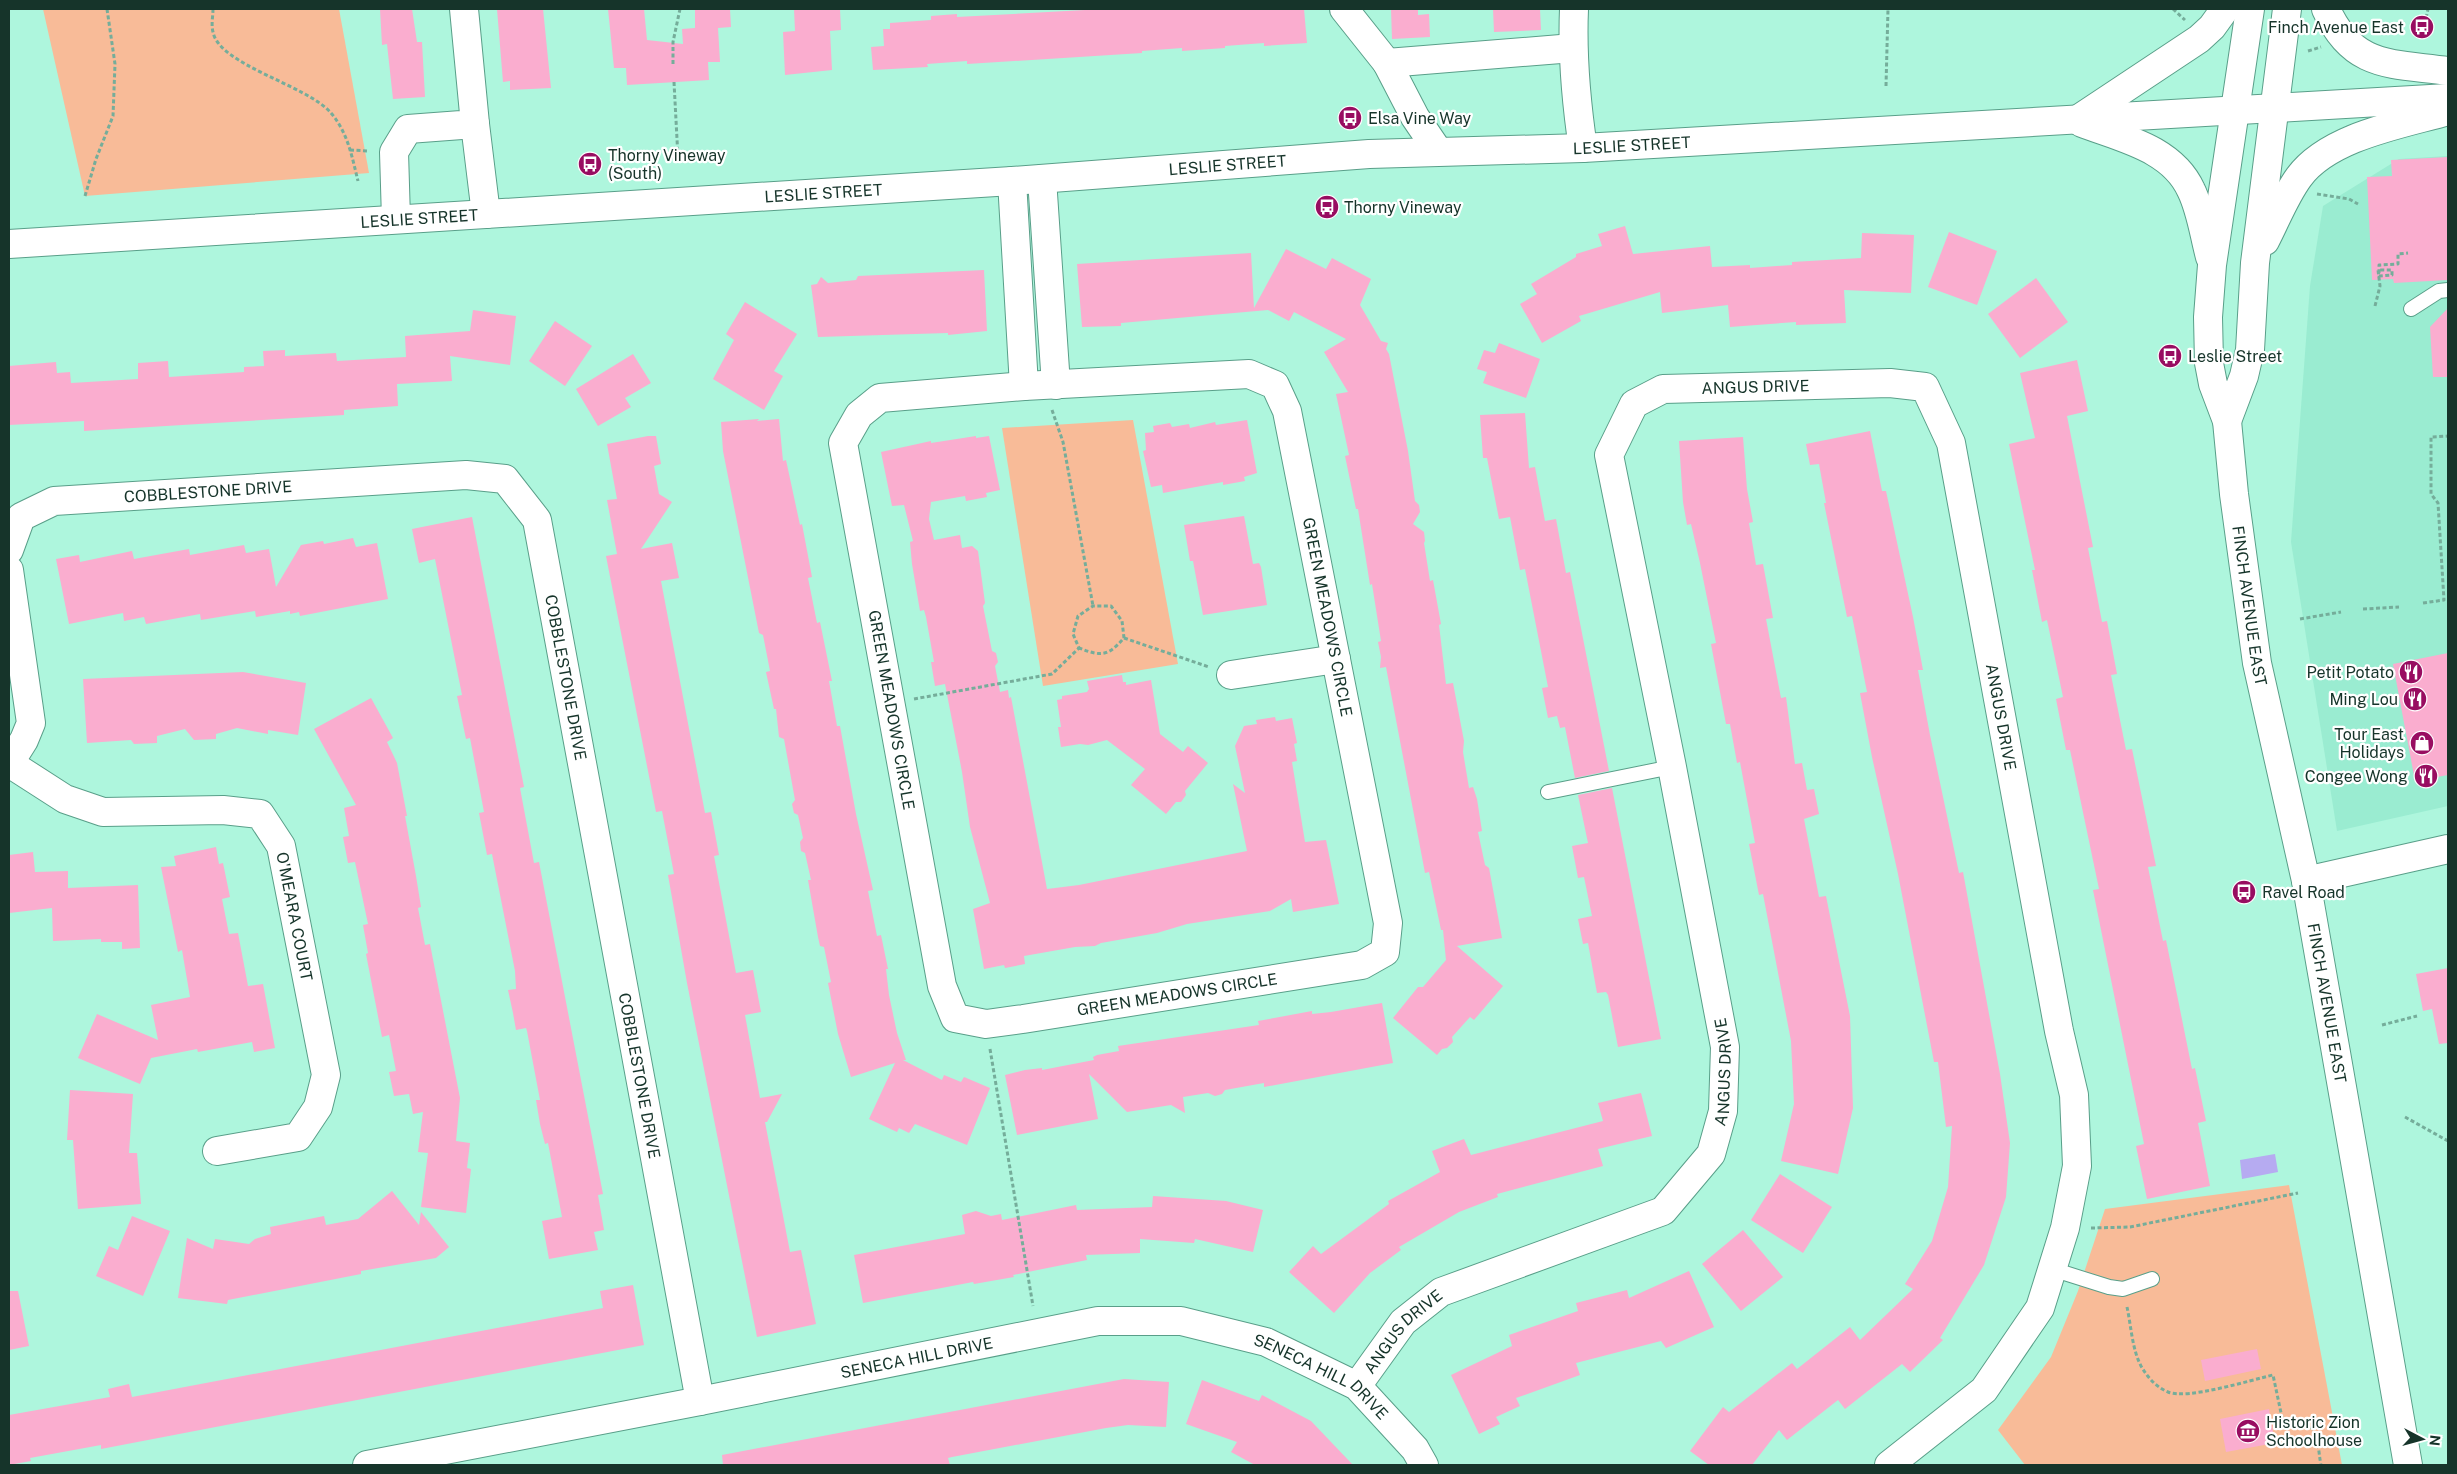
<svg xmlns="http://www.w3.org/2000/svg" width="2457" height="1474" viewBox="0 0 2457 1474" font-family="'Public Sans',sans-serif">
<rect width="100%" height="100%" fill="#aef6dd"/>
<!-- built -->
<polygon fill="#9aecd1" points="2448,156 2448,806 2337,831 2291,542 2310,286 2323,206 2399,159"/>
<!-- green -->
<g fill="#f8bb98">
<polygon points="43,9 339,9 369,173 85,196"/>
<polygon points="1133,420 1178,664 1043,686 1002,428"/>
<polygon points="2289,1185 2342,1465 2025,1465 1998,1430 2051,1357 2078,1291 2105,1209"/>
</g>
<!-- water -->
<polygon fill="#b6abf1" points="2275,1154 2278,1172 2242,1179 2240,1160"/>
<!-- building -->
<g fill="#faadcf">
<polygon points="380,9 412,9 417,42 422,42 425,97 393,99 387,44 382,45"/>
<polygon points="497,9 543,9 551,88 510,90 510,81 503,82"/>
<polygon points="608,9 644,9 647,40 683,44 682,29 695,28 695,9 730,9 731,27 718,28 720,62 708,62 709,80 627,85 626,68 614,68"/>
<polygon points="794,9 840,9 841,30 830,31 832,70 785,75 783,32 795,31"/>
<polygon points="1103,9 1304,9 1307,43 1264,46 1264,43 1225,46 1225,48 1182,51 1182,48 1142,51 1142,53 967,64 967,61 927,64 928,67 873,70 871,47 884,46 883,29 890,29 890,23 931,20 931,16 957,14 957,17"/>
<polygon points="1391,9 1418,9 1418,15 1429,14 1430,37 1392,39"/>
<polygon points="1493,9 1540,9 1541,30 1494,32"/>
<polygon points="2448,157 2448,280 2394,283 2393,279 2372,280 2367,177 2392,176 2391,160"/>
<polygon points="1625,226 1633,254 1710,246 1712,267 1750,265 1750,268 1792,265 1792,262 1861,258 1862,233 1914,235 1911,293 1844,290 1846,323 1796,325 1796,322 1730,327 1728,305 1662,313 1660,292 1579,316 1581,321 1542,343 1520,304 1537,294 1531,284 1576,257 1576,254 1602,246 1598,234"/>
<polygon points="1949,232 1997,251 1977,305 1928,287"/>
<polygon points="1286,249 1326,269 1332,258 1371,279 1360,305 1381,341 1388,343 1386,349 1389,354 1408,451 1415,501 1419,505 1420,512 1413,524 1424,532 1425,541 1424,543 1430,581 1433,580 1441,624 1439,625 1446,684 1453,683 1464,741 1463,752 1469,788 1473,787 1477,799 1482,831 1478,832 1485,865 1489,868 1502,938 1457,946 1503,986 1474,1020 1470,1017 1452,1037 1453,1042 1447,1048 1442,1049 1437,1055 1393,1018 1418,987 1423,987 1446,960 1443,930 1441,930 1429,872 1425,873 1386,667 1380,668 1381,657 1378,642 1381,641 1372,584 1370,585 1358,509 1356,509 1345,456 1349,455 1336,394 1348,392 1324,352 1346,339 1294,312 1289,321 1268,310 1121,323 1121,326 1082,327 1077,264 1251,253 1254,308"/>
<polygon points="984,270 987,331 948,335 948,333 818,337 811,285 817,284 821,277 828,283 856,280 858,276"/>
<polygon points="2036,278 2068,322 2020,358 1988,314"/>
<polygon points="745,302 797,334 774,371 783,376 764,410 713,379 734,340 726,334"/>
<polygon points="2448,308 2448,377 2433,377 2430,327"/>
<polygon points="473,310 516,316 510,365 450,356 452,381 397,384 398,406 344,410 344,415 84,431 84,421 9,425 9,366 56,362 57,373 70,372 71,383 138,379 138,363 168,361 169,377 244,372 244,367 264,366 263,351 285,350 285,356 336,353 337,361 406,357 405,336 470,331"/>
<polygon points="555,321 592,346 565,386 529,361"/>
<polygon points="1499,343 1540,359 1526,398 1483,383 1487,372 1477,369 1484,350 1495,353"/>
<polygon points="633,354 651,383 625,398 631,407 598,426 576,389"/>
<polygon points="2077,360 2088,411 2067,416 2093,547 2088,548 2102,622 2107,621 2117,674 2111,675 2126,750 2132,749 2156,866 2148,867 2163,941 2166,940 2192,1069 2195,1068 2206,1121 2198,1123 2210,1186 2147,1199 2136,1146 2144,1144 2093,890 2099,889 2070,750 2066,750 2056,699 2063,697 2047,620 2042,622 2032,570 2035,570 2009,444 2035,438 2020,373"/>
<polygon points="1525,413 1529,468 1535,467 1545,521 1556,519 1566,573 1570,572 1609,771 1575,778 1565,727 1560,728 1557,716 1548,718 1542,688 1548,687 1525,569 1520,570 1510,517 1499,519 1487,458 1483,458 1480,415"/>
<polygon points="759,419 757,421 779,419 783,461 786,460 800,525 802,524 812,577 808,578 817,623 820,622 832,681 829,681 837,726 840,726 856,814 873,890 868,891 877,936 881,935 888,969 886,969 889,995 897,1033 906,1060 903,1060 942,1080 944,1075 961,1082 964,1077 990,1088 967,1145 915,1124 909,1133 899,1128 897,1132 869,1119 895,1063 851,1077 838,1034 828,983 831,982 824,947 820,946 818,937 808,880 811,880 805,853 801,851 800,842 803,838 798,815 794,813 792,804 795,800 784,739 779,737 776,709 774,709 766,672 770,671 763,635 759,633 723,451 721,422"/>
<polygon points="1247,420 1257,473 1244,477 1245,481 1223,485 1223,482 1163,493 1162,485 1151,487 1143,451 1146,450 1145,433 1154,432 1153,426 1170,423 1172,427 1189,424 1190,428 1215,422 1216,425"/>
<polygon points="1870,431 1882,491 1886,491 1913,617 1923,670 1918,670 1930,735 1959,873 1963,872 2000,1074 2010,1143 2006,1197 1984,1265 1940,1338 1943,1340 1910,1372 1902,1364 1845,1409 1838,1400 1787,1440 1779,1430 1752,1465 1709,1465 1690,1451 1723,1407 1729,1412 1792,1363 1797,1369 1850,1327 1860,1340 1913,1289 1905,1284 1932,1241 1948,1187 1952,1126 1946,1127 1938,1062 1934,1062 1898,874 1872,757 1860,693 1867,692 1852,616 1847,617 1824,503 1826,503 1819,464 1810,465 1806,444"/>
<polygon points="648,436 656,436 661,464 654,466 659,494 672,502 641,549 672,543 679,578 661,581 705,813 711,812 719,855 714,856 736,973 753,970 761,1012 745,1015 760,1098 782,1094 767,1122 765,1122 790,1252 801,1250 816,1324 757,1337 687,983 668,875 674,874 662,811 656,812 606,556 617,554 607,500 617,499 607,444"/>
<polygon points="976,436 976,438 989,436 1000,490 986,493 987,497 966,501 965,496 931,502 929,519 934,540 960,535 962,548 972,546 978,551 985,603 983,606 992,651 996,653 998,662 995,666 1000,692 1008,690 1009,698 1011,697 1047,889 1079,885 1247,851 1233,784 1245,793 1235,746 1244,726 1257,724 1256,720 1275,717 1276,721 1292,718 1297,743 1294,744 1297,761 1292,762 1305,842 1326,840 1339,904 1293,912 1291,899 1270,911 1187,924 1157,933 1101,943 1095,946 1075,947 1024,956 1025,964 1005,968 1004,965 984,969 973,909 990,903 970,827 962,772 945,684 935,686 931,662 934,662 926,617 924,610 920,611 912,564 910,542 913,541 904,505 892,506 881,452 931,441 931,443"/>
<polygon points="1743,437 1747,489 1753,522 1749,523 1756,565 1763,564 1773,618 1766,619 1781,698 1786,697 1795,764 1802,763 1807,790 1814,789 1819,814 1804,819 1819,897 1826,896 1850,1016 1853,1108 1838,1174 1781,1161 1794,1104 1791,1041 1763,894 1759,895 1749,844 1755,843 1740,762 1737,763 1730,724 1726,724 1711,644 1716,643 1700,563 1691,524 1687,525 1683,502 1679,441"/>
<polygon points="1244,516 1253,564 1259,563 1261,567 1267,605 1203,615 1193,561 1190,561 1184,525"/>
<polygon points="472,517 524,787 520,788 534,863 539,862 603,1194 598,1195 604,1230 594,1232 598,1250 549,1259 542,1221 562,1217 548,1143 545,1144 540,1124 536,1100 540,1100 527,1031 526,1028 516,1030 513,1013 508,990 516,989 515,971 492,854 487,855 479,813 484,812 470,738 466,739 457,696 462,695 435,559 419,563 412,529"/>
<polygon points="353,538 356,547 377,543 388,599 300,616 299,612 290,614 290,611 256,617 255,611 201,620 200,614 146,624 144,617 124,621 123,613 69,624 56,559 79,555 80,562 132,551 134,559 189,549 190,555 244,545 246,553 269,549 276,587 301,545 323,541 324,544"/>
<polygon points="2448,653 2448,775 2415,781 2393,664"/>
<polygon points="243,672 306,683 298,735 268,730 268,734 237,728 216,734 216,739 194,740 185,729 157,736 157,743 134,744 131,740 87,743 83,679"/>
<polygon points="1122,675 1123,682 1126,682 1126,685 1151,680 1160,734 1183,752 1188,746 1208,763 1185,791 1186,795 1181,802 1176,802 1166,814 1131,785 1145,769 1107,740 1088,745 1080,744 1061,747 1058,727 1061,727 1057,700 1062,699 1062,696 1087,692 1089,689 1087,681"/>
<polygon points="371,698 393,738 387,742 397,763 407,816 405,816 416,876 421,907 418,908 425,945 430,944 460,1098 456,1141 470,1143 467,1168 471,1169 466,1213 421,1207 428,1153 418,1152 423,1112 413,1114 409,1094 394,1096 389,1072 396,1071 389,1035 382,1037 366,954 368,953 363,925 368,924 355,862 348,863 343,837 349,836 344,808 356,805 314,729"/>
<polygon points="1612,788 1661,1039 1618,1047 1608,995 1606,992 1597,993 1588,943 1583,944 1578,919 1592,916 1584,877 1578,878 1572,846 1588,843 1578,795"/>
<polygon points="216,847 219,864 223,863 230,897 222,899 229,934 238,933 248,986 263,984 275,1048 254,1052 252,1042 198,1052 197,1049 151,1058 140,1084 78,1058 97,1014 158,1040 151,1005 190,997 182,950 178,952 161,867 176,866 174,856"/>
<polygon points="33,852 35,872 68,871 68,888 138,885 140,948 122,949 122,942 101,942 101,939 53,941 52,908 9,913 9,855"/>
<polygon points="2448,968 2448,1043 2439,1044 2432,1009 2423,1011 2416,974"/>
<polygon points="1382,1003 1393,1063 1264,1087 1264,1083 1225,1090 1222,1094 1215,1096 1208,1093 1183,1097 1185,1113 1171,1105 1127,1112 1089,1074 1098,1119 1017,1135 1005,1075 1025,1070 1042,1068 1042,1070 1094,1060 1093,1057 1097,1055 1119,1051 1118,1046 1259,1025 1258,1021 1312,1011 1312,1014 1331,1012"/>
<polygon points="70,1090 133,1094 129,1153 137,1153 141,1204 78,1209 73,1140 67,1140"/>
<polygon points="1641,1093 1652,1136 1598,1149 1603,1166 1497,1194 1498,1197 1459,1212 1399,1247 1401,1250 1370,1273 1334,1313 1289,1272 1313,1246 1321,1254 1389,1204 1388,1201 1440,1172 1432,1151 1464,1139 1471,1155 1603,1121 1598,1103"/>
<polygon points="1780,1174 1832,1207 1803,1253 1751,1220"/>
<polygon points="392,1191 419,1225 421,1212 449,1247 436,1258 361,1271 361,1274 228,1300 227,1304 178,1298 187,1238 213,1249 215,1239 249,1244 255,1239 271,1234 270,1227 324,1216 326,1225 358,1219"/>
<polygon points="1153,1196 1226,1201 1263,1210 1253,1252 1195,1239 1194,1243 1140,1239 1140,1253 1086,1255 1087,1260 1013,1275 1014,1277 974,1284 973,1282 863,1303 854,1255 965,1234 962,1215 976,1211 991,1216 1001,1214 1002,1220 1076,1205 1077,1210 1152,1207"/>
<polygon points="132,1216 170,1231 143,1296 96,1276 109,1246 118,1250"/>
<polygon points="1743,1230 1783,1277 1741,1311 1702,1264"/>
<polygon points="1689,1271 1714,1327 1666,1348 1661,1341 1576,1363 1580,1375 1516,1398 1520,1406 1496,1417 1500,1424 1479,1434 1451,1375 1512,1346 1509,1335 1578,1311 1576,1303 1627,1290 1629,1298"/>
<polygon points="633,1285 644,1345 101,1449 101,1445 30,1458 31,1461 9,1465 9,1415 110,1397 108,1389 129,1384 132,1397 603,1308 600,1291"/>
<polygon points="9,1291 18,1291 29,1346 9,1350"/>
<polygon points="2257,1349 2261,1369 2205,1381 2201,1360"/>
<polygon points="1124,1379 1169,1382 1166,1427 1128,1425 1106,1428 952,1457 948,1458 950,1465 723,1465 722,1455"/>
<polygon points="1202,1380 1259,1401 1262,1395 1311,1421 1353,1465 1255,1465 1231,1452 1237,1442 1186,1424"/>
<polygon points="2269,1409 2275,1443 2226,1452 2220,1419"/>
</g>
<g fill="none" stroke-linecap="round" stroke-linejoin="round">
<!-- service casing -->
<g stroke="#599f89" stroke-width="16">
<g id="service">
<polyline points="2411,309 2439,291 2448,290"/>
<polyline points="1548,792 1672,767"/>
<polyline points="2052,1269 2109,1287 2123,1289 2152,1279"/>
</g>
</g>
<!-- minor casing -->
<g stroke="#599f89" stroke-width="30">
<g id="minor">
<polyline points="1344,9 1387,63 1415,117 1438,151"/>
<path d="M1574,9C1572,56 1576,101 1583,148"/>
<polyline points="1387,63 1573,48"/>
<polyline points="475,124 486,214"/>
<polyline points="1042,179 1056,385"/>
<polyline points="1012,181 1024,386"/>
<polyline points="396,219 394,152 408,129 475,124 464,9"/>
<polygon points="1249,374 1275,385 1287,411 1388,923 1385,952 1362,965 1023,1019 986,1024 955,1018 942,986 843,443 859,415 880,398 1024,386"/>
<path id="s1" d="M9,550L21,517L54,501L466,475L505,479L537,520L700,1401"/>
<polyline points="9,570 31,723 24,740 9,764"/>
<polyline points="1231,675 1336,659"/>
<path id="s2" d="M9,763L65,799L103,812L223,810L260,814L281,846L326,1075L318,1107L298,1137L217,1151"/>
<polyline points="2306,881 2448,849"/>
<path id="s3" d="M1357,1386L1403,1322L1441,1292L1663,1211L1711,1154L1723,1111L1725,1047L1672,767L1609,455L1634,404L1663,389L1890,383L1925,387L1951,443L2059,1031L2074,1095L2077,1166L2065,1228L2040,1308L1984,1390L1889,1465"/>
<path id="s4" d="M367,1465L700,1401L1098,1321H1181L1266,1342L1357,1386L1415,1449L1424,1465"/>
</g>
</g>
<!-- secondary casing -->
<g stroke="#599f89" stroke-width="30">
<g id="secondary">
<path id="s5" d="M2250,9L2212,265L2208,317L2209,363L2213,384L2227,421L2234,494L2257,663L2306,881L2408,1465"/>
<path d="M2326,9C2353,69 2391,63 2448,71"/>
<polyline points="2077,120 2199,39 2212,27 2225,9"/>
<path d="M2082,123C2121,138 2172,148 2191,190C2201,210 2204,235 2210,257"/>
<path d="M2265,241C2276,220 2285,196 2299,177C2329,136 2403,124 2448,111"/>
<path id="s6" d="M9,244L1012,181L1369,154L1583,148L2448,98"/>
<polyline points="2227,421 2244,376 2250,350 2255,263 2287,9"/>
</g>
</g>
<!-- path -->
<g stroke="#75ad9a" stroke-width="3" stroke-dasharray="4 2.5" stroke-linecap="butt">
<path d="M213,9C213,16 211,25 213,32C219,65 307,85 331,113C348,133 352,157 358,181"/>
<polyline points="2173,9 2185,20"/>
<polyline points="2422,37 2428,9"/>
<polyline points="2308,51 2321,47"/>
<polyline points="673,64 673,42 680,9"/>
<polyline points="674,82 678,158"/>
<polyline points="1886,86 1888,9"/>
<polyline points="350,150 369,151"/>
<polyline points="2317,194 2349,199 2358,204"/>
<polyline points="85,196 96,159 113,116 115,64 107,9"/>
<polyline points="2375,306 2380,286 2378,270 2392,270 2392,275 2379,276 2379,265 2398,264 2398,254 2408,253"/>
<polyline points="1052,410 1063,442 1093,606"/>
<polyline points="2423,603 2444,600 2438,503 2431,494 2431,437 2448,436"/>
<polyline points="2363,609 2399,607"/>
<polyline points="2300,619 2341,612"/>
<polyline points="1124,638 1209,667"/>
<path d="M914,699L1052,674L1079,648L1073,634L1078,616L1093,606H1111L1122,621L1124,638C1108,656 1102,657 1079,648"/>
<polyline points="2382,1025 2417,1016"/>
<polyline points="990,1049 1033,1306"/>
<polyline points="2405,1117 2448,1141"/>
<polyline points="2091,1228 2130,1227 2298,1193"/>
<path d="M2127,1307C2131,1325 2132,1349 2141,1366C2148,1378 2156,1387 2168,1392C2187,1400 2251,1380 2273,1375L2284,1427C2323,1420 2315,1434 2321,1465"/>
</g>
<!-- service -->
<use href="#service" stroke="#fff" stroke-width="14"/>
<!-- minor -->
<use href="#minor" stroke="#fff" stroke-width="28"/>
<!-- secondary -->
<use href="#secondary" stroke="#fff" stroke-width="28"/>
</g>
<!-- icons -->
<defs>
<g id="bus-disc" transform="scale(1.25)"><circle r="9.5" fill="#980d61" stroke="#fff"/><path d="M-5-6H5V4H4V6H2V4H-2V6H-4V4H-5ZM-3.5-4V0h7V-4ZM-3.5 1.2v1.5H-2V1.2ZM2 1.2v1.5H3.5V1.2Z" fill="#fff"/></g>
<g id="restaurant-disc" transform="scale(1.25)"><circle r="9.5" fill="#980d61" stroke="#fff"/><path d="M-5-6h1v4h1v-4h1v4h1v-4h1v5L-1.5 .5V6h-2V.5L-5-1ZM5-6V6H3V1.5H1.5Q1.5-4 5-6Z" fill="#fff"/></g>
<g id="shop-disc" transform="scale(1.25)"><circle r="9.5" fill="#980d61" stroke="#fff"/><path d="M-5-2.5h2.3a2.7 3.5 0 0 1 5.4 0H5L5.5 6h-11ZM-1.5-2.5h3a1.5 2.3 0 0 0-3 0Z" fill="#fff"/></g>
<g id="museum-disc" transform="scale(1.25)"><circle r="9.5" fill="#980d61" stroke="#fff"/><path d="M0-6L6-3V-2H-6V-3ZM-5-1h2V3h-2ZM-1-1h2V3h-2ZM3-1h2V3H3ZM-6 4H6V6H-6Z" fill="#fff"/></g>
</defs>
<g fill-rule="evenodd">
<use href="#bus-disc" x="2422" y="27"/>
<use href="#bus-disc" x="1350" y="118"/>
<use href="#bus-disc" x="590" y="164"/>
<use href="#bus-disc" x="1327" y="207"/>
<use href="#bus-disc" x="2170" y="356"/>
<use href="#restaurant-disc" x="2411" y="672"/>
<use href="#restaurant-disc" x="2415" y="699"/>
<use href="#shop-disc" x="2422" y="743"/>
<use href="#restaurant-disc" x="2426" y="776"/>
<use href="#bus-disc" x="2244" y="892"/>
<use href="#museum-disc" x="2248" y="1431"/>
</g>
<g text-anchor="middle" stroke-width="4.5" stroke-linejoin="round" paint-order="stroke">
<!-- poi labels -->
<g font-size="16" fill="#16342a" stroke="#fff" text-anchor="start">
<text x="2404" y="33" text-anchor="end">Finch Avenue East</text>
<text x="1368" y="124">Elsa Vine Way</text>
<text x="608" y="161">Thorny Vineway<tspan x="608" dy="18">(South)</tspan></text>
<text x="1344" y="213">Thorny Vineway</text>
<text x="2188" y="362">Leslie Street</text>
<text x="2394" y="678" text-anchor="end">Petit Potato</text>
<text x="2398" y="705" text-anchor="end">Ming Lou</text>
<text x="2404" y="740" text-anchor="end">Tour East<tspan x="2404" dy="18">Holidays</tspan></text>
<text x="2408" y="782" text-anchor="end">Congee Wong</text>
<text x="2262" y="898">Ravel Road</text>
<text x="2266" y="1428">Historic Zion<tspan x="2266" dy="18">Schoolhouse</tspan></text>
</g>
<!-- street labels -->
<g font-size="16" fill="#16342a" stroke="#fff">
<text dy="6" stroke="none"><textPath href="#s6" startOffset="1626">LESLIE STREET</textPath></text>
<text dy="6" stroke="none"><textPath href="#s6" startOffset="1221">LESLIE STREET</textPath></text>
<text dy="6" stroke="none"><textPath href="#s6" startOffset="816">LESLIE STREET</textPath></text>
<text dy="6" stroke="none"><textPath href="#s6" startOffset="411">LESLIE STREET</textPath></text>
<text dy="6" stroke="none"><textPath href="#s3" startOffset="1332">ANGUS DRIVE</textPath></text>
<text dy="6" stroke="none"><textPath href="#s1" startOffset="226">COBBLESTONE DRIVE</textPath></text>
<text dy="6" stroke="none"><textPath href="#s5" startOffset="604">FINCH AVENUE EAST</textPath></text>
<text transform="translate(1328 617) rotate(79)" y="6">GREEN MEADOWS CIRCLE</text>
<text dy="6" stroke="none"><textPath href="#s1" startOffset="736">COBBLESTONE DRIVE</textPath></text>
<text transform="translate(892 710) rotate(80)" y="6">GREEN MEADOWS CIRCLE</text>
<text dy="6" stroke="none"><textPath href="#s3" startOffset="1842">ANGUS DRIVE</textPath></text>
<text dy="6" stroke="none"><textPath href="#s2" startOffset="374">O'MEARA COURT</textPath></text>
<text transform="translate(1177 994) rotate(-9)" y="6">GREEN MEADOWS CIRCLE</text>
<text dy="6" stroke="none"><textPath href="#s5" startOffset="1009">FINCH AVENUE EAST</textPath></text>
<text dy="6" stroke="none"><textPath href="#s3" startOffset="522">ANGUS DRIVE</textPath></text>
<text dy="6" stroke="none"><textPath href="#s1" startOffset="1141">COBBLESTONE DRIVE</textPath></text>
<text dy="6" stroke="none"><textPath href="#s3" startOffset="72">ANGUS DRIVE</textPath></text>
<text dy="6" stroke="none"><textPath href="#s4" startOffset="560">SENECA HILL DRIVE</textPath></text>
<text dy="6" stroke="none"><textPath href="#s4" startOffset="981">SENECA HILL DRIVE</textPath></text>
</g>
</g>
<!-- border -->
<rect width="2457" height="1474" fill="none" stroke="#16342a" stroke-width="20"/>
<!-- north arrow -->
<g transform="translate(2422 1439) rotate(96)" stroke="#ffffff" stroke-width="4" paint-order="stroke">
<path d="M0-4L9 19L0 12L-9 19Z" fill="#16342a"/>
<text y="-8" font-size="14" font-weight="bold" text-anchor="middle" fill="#16342a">N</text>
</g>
</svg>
